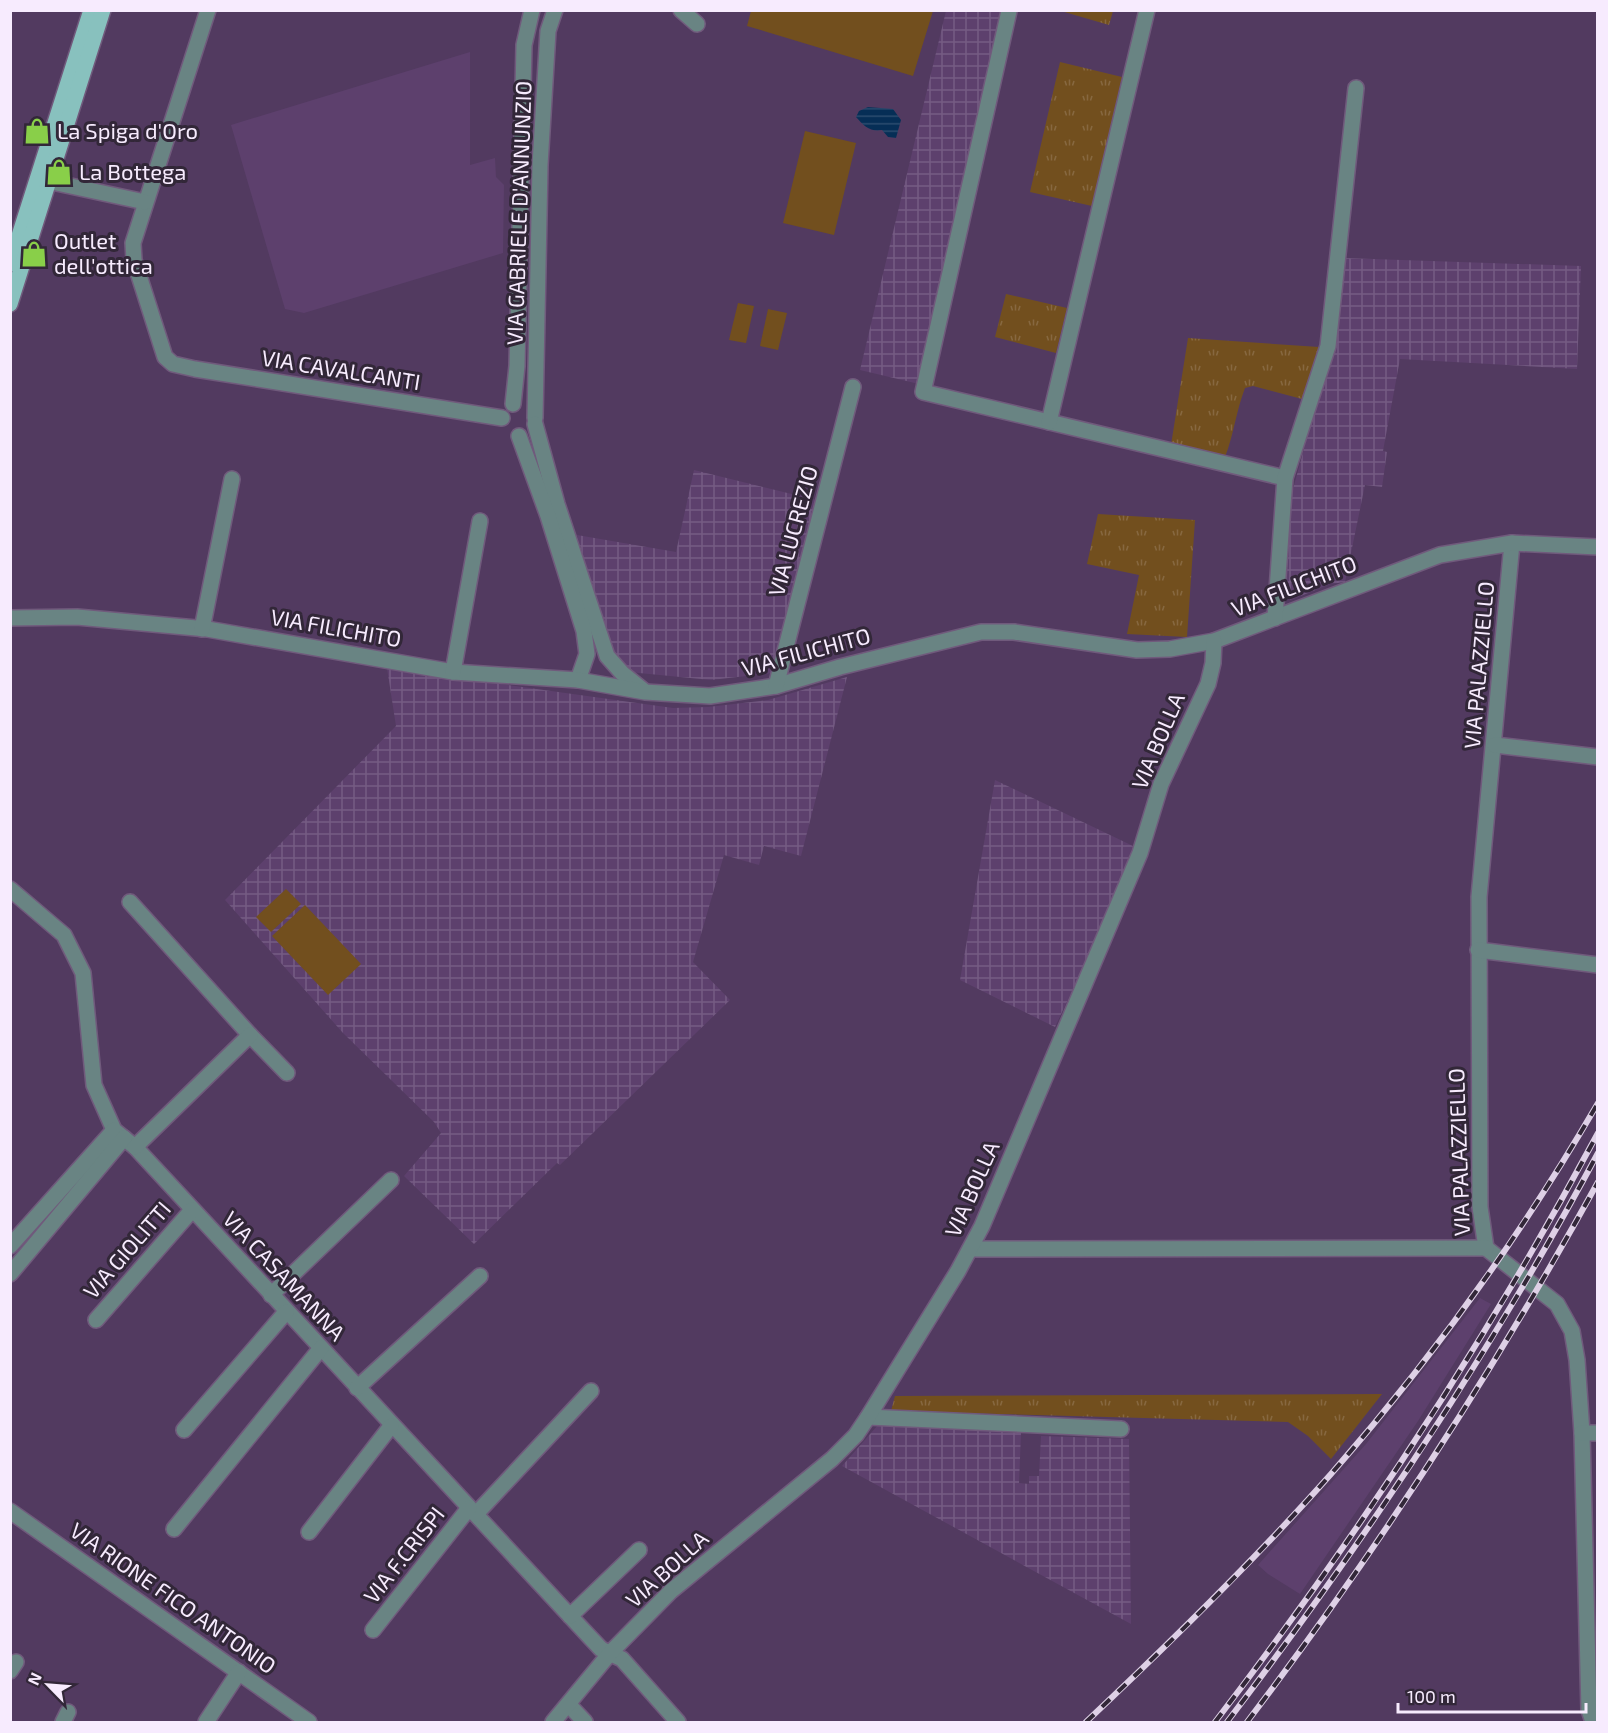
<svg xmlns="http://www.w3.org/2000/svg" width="1608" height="1733" viewBox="0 0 1608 1733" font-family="'Exo 2',sans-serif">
<defs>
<pattern id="industrial-grid" width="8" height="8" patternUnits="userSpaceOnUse" patternTransform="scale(1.5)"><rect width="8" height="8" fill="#5d406d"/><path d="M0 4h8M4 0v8" fill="none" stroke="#755c83"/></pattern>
<pattern id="grass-tufts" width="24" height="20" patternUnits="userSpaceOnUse" patternTransform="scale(1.5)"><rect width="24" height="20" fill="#724f1e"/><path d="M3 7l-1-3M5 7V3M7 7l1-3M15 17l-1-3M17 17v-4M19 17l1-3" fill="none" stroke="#876840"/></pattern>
<pattern id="water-rules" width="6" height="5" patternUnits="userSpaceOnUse" patternTransform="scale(1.5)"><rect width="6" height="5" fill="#062e56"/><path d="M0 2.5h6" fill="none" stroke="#2b4c6f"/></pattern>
</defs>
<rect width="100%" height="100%" fill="#523a60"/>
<!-- built -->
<g fill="#5d406d">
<polygon points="470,52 470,165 495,158 496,177 504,185 503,253 304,313 285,309 231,125"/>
<polygon points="1480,1298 1491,1304 1418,1421 1300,1594 1268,1574 1258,1565 1366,1444"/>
</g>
<!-- industrial -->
<g fill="url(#industrial-grid)">
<polygon points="946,11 1004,11 919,384 860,370"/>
<polygon points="1343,258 1581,266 1577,369 1400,359 1383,451 1387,452 1382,487 1365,485 1345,582 1330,584 1291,600 1284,592 1290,500 1332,346"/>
<polygon points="694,470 816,500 774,673 711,680 629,672 610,650 577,535 676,552"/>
<polygon points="387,668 673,708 708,707 768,700 847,677 801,856 764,846 759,865 724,855 693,962 730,1000 560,1165 557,1163 474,1244 404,1176 441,1133 434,1122 343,1033 225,900 396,726"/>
<polygon points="995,780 1133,846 1101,930 1055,1027 960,980"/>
<polygon points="878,1425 1021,1433 1019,1483 1029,1484 1029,1476 1039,1476 1041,1436 1129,1439 1131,1624 842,1466"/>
</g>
<!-- grass -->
<g fill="url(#grass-tufts)">
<polygon points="1061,11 1113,11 1109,25"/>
<polygon points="1060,62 1122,77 1092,206 1030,192"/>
<polygon points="1006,294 1067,308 1056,353 995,337"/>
<path d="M1188,338L1319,347L1302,399L1253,386L1245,388C1236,411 1234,434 1225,457L1171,445Z"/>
<polygon points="1098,514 1195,520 1187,637 1127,634 1139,575 1087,564"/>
<polygon points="1382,1394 1331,1459 1308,1436 1288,1422 891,1411 895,1396"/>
</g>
<!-- pitch -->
<g fill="#724f1e">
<polygon points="751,11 751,10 933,11 913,76 747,26"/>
<polygon points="805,131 856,143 834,235 783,223"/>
<polygon points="738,303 754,306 746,343 729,340"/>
<polygon points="768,309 787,313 778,350 760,346"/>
<polygon points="286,889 301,904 271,932 256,917"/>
<polygon points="305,905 361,964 328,995 272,936"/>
</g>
<!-- water -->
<path fill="url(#water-rules)" d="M868,107L893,109L901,120L896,138L888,137L882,130C870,132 864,126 856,117L859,111Z"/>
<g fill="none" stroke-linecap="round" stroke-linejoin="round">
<!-- minor casing -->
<g stroke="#705a7c" stroke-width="18">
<g id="minor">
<polyline points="208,10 133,243 134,260 165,357 173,364 195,369 502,418"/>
<polyline points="681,10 697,24"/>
<polyline points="1009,11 923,392 1285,478"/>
<polyline points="38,179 145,202"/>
<polyline points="513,404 517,366 524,45 532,10"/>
<polyline points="535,418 540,165 548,31 555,10"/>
<polyline points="1049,422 1147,10"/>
<polyline points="535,424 557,504 607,656 622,673 643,690"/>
<polyline points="519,436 548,516 584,631 587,654 578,680"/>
<polyline points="1512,543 1479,897 1480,1207 1486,1248 1557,1304 1572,1331 1577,1360 1582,1433 1589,1710 1593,1722"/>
<polyline points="10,618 77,617 207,629 453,672 578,680 645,692 710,696 776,686 840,667 981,632 1014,632 1137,650 1170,649 1214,641 1440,555 1512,543 1598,547"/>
<polyline points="1275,618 1285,478 1328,346 1356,88"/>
<polyline points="202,629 232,479"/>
<polyline points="453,672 480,521"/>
<polyline points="776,686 853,387"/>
<polyline points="1495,745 1598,757"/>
<polyline points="10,889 64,935 83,973 94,1085 114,1130 135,1147 570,1616 601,1649 622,1659 678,1722"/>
<polyline points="130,902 250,1035 287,1073"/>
<polyline points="1478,950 1598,965"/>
<polyline points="135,1147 250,1035"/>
<polyline points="10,1246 114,1130"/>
<polyline points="970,1249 1486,1248"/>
<polyline points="10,1274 124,1138"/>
<polyline points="271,1295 391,1180"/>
<polyline points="96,1320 192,1210"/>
<polyline points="357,1388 480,1276"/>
<polyline points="868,1417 1121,1429"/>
<polyline points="184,1430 286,1312"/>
<polyline points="1582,1433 1598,1433"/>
<polyline points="10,1511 309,1722"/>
<polyline points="476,1514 591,1391"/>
<polyline points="174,1529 321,1348"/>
<polyline points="309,1532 391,1426"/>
<polyline points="570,1616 639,1550"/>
<polyline points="373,1630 469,1508"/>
<polyline points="10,1671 16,1662"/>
<polyline points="569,1705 585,1722"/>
<polyline points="63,1722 68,1712"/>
<polyline points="206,1722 239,1672"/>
<polyline points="553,1722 611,1652 671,1591 832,1459 856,1435 868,1417 958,1271 982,1226 1140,853 1161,784 1208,684 1213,663 1214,641"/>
</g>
</g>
<!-- major casing -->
<g stroke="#705a7c" stroke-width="18">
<g id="major">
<polyline points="10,264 91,10"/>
<polyline points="10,304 103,10"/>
</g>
</g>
<!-- minor -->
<use href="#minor" stroke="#698483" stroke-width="15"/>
<!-- major -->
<use href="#major" stroke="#88c1be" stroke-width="15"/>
<!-- rail casing -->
<g stroke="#ded0e6" stroke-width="6">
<g id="rail">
<path d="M1086,1722C1171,1642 1254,1561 1331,1474C1431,1360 1522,1234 1598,1103"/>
<path d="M1215,1722C1358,1536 1487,1340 1598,1133"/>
<path d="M1227,1722C1364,1542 1491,1353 1598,1153"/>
<path d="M1247,1722C1377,1551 1494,1371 1598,1182"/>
</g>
</g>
<!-- rail -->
<use href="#rail" stroke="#322738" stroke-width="4" stroke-dasharray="11" stroke-linecap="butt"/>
</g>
<!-- icons -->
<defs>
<g id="shop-bare" transform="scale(2.07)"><path d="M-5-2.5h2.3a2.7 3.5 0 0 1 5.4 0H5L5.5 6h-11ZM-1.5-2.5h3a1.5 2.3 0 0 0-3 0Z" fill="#89cf49" stroke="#322738" stroke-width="2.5" paint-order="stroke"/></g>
</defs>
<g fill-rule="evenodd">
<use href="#shop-bare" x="37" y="131"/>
<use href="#shop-bare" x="59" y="172"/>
<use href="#shop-bare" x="34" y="254"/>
</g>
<g text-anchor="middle" stroke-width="6" stroke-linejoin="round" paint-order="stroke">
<!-- poi labels -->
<g font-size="22" fill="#f7ebfe" stroke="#322738" text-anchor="start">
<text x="57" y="139">La Spiga d'Oro</text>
<text x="79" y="180">La Bottega</text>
<text x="54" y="249">Outlet<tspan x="54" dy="25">dell'ottica</tspan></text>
</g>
<!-- street labels -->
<g font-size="22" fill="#f7ebfe" stroke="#322738">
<text transform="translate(519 213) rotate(-88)" y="8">VIA GABRIELE D'ANNUNZIO</text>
<text transform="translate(341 370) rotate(9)" y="8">VIA CAVALCANTI</text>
<text transform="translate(793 531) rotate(-75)" y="8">VIA LUCREZIO</text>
<text transform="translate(1294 586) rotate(-21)" y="8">VIA FILICHITO</text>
<text transform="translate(336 628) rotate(10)" y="8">VIA FILICHITO</text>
<text transform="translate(806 652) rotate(-15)" y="8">VIA FILICHITO</text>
<text transform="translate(1479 665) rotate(-85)" y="8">VIA PALAZZIELLO</text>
<text transform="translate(1158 741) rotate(-67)" y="8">VIA BOLLA</text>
<text transform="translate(1459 1152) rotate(-92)" y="8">VIA PALAZZIELLO</text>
<text transform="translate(972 1189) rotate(-66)" y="8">VIA BOLLA</text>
<text transform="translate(127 1250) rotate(-49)" y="8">VIA GIOLITTI</text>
<text transform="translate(284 1276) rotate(47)" y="8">VIA CASAMANNA</text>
<text transform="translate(404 1555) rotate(-52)" y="8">VIA F.CRISPI</text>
<text transform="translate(667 1569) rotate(-42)" y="8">VIA BOLLA</text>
<text transform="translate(173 1598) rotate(35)" y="8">VIA RIONE FICO ANTONIO</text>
</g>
</g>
<!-- border -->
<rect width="1608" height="1733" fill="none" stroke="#f7ebfe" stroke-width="24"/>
<!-- north arrow -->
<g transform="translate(48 1685) rotate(295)" stroke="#322738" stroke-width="4.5" paint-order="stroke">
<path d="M0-4.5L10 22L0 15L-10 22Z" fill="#f7ebfe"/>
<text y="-9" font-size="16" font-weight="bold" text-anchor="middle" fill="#f7ebfe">N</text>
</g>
<!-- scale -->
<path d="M1398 1703v9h188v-9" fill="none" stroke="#f7ebfe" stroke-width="3"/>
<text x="1407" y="1703" font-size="18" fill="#f7ebfe" stroke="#322738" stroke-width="4.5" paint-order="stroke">100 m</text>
</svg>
